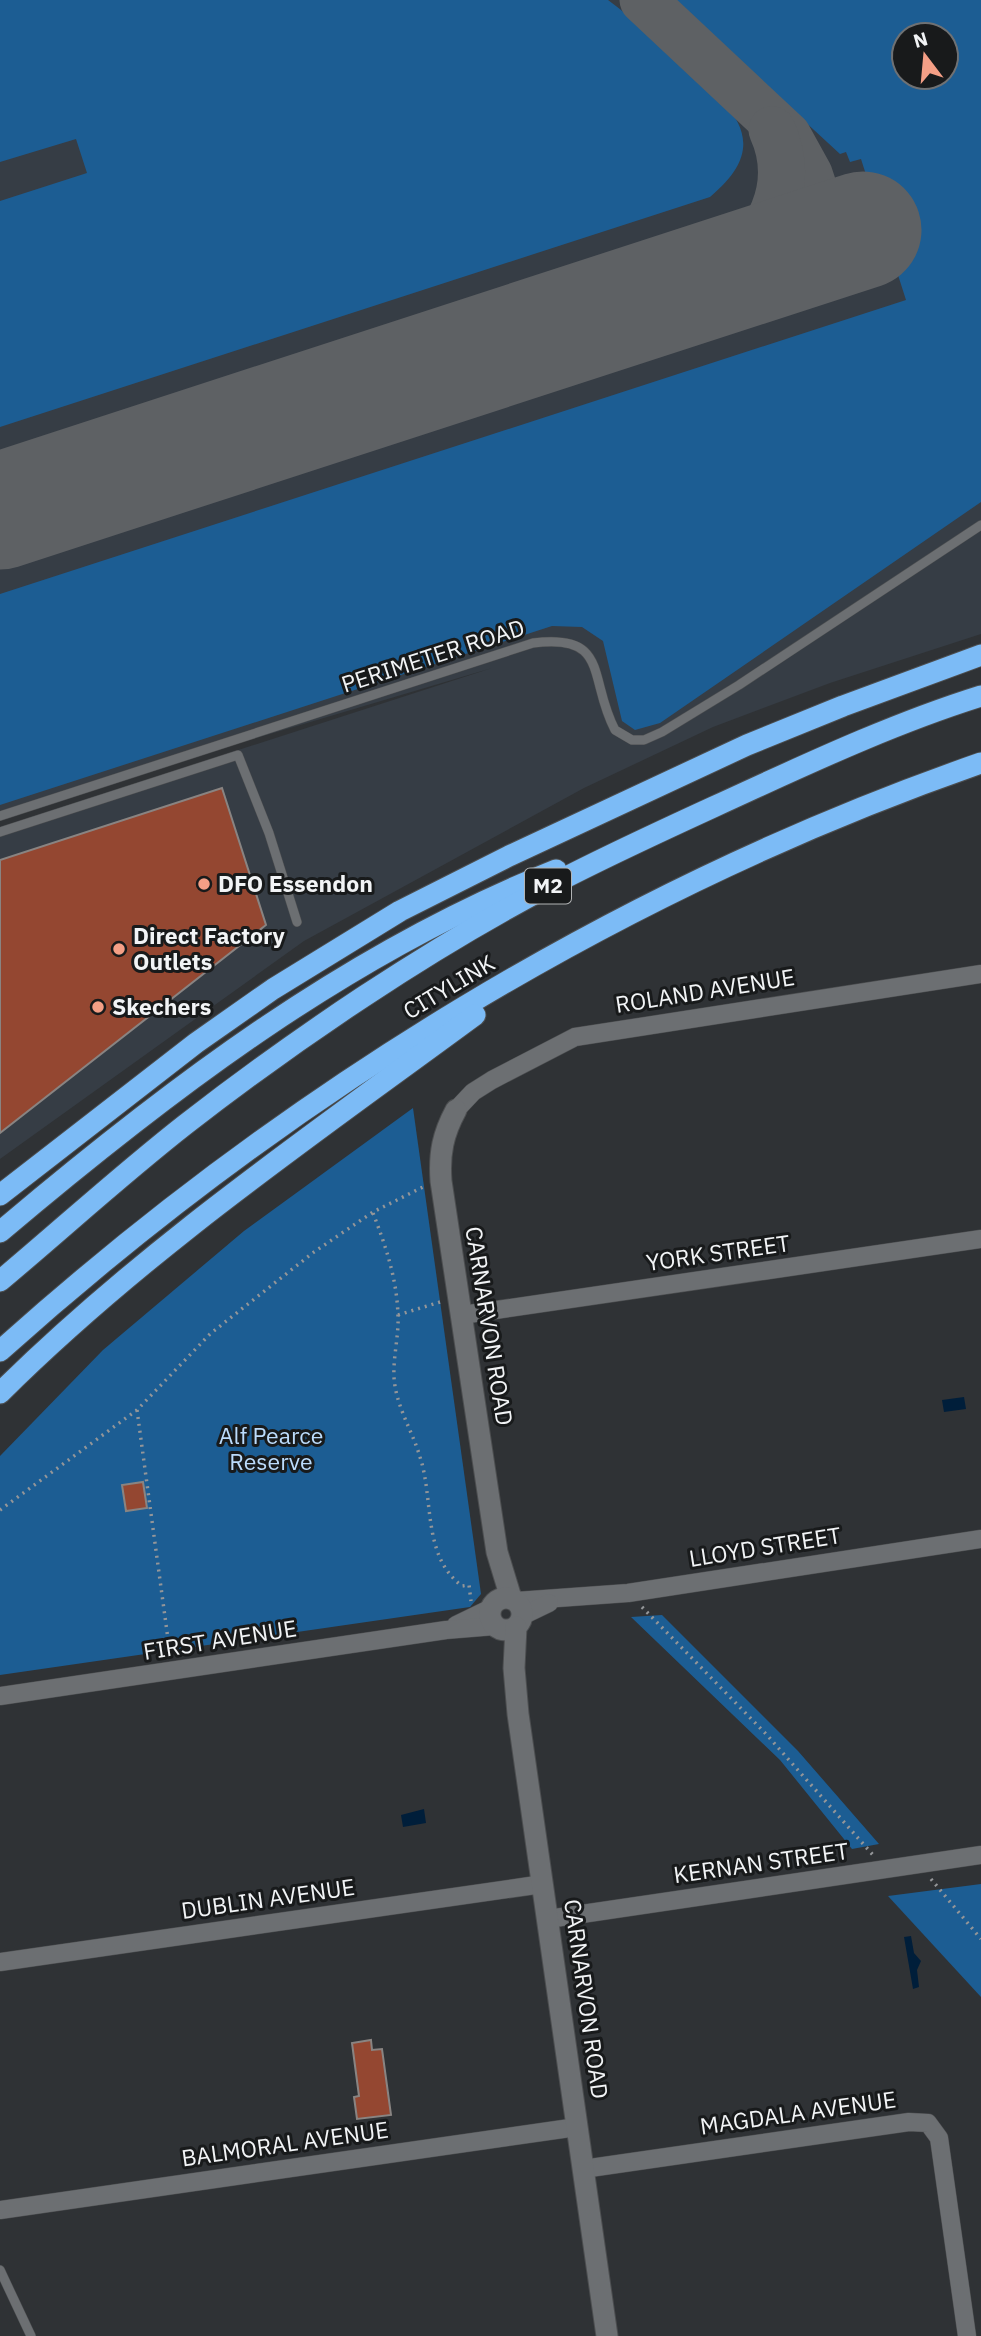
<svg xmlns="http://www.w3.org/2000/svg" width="981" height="2336" viewBox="0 0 981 2336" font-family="'IBM Plex Sans',sans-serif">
<rect width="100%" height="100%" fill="#2f3235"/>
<!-- built -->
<path fill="#363d45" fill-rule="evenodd" d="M0,0H981V634L830,683L713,727L584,788L304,941L0,1159V827L492,668L236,744L0,821ZM904,35H946V77H904Z"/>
<!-- green -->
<g fill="#1c5d93" fill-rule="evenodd">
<path d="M0,0H608C633,18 655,40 678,60C727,103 779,140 710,197L0,427V201L87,173L76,139L0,162Z"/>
<path d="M673,0H981V502L660,723L635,730L622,721L603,641L582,627L552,626L0,805V594L906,300L861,159L850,162L846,152L840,154ZM904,35H946V77H904Z"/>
<polygon points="413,1108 481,1594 470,1607 0,1675 0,1456 103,1350 244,1231"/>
<polygon points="662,1615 798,1751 879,1844 852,1849 780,1760 631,1617"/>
<polygon points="981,1884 981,1997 888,1896"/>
</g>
<!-- water -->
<g fill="#001e3a">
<polygon points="964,1397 966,1409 944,1412 942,1400"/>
<polygon points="424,1809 426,1823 403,1827 401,1815"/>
<polygon points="911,1936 914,1953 921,1961 917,1970 919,1987 913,1989 904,1937"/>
</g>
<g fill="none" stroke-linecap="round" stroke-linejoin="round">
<!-- taxiway -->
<g stroke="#5e6164" stroke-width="47">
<polyline points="643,0 788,136 809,174 831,240"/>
<path d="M723,276C767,239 798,187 772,130"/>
</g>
<!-- runway -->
<polyline stroke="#5e6164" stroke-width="117" points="0,511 863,230"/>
</g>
<!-- building -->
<g fill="#944731" stroke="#898482" stroke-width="2">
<polygon points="222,788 266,925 0,1133 0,860"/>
<polygon points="143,1482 147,1508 126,1511 122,1485"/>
<polygon points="371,2040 372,2050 382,2049 391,2115 357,2119 354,2097 359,2096 352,2043"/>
</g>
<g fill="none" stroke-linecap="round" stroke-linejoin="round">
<!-- lane casing -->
<g stroke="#4c4e50" stroke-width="10">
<g id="lane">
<path d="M0,816L533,643C610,633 588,679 615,730L632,740H644L662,732L739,685L981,525"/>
<polyline points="0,832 238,755 269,833 297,922"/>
<polyline points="0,2270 31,2336"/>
</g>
</g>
<!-- street casing -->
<g stroke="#4c4e50" stroke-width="19">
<g id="street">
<polyline points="456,1110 473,1092 492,1080 575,1037 981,974"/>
<polyline points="462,1315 981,1239"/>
<polyline points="516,1601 628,1593 981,1539"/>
<polyline points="522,1616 549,1603"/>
<polyline points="456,1625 491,1608"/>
<polyline points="0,1696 446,1630 495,1626"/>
<polyline points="548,1919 981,1855"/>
<polyline points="0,1962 543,1884"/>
<polyline points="583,2169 909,2122 928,2123 939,2138 967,2336"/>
<polyline points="0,2210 577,2127"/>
</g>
</g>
<!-- secondary casing -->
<g stroke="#4c4e50" stroke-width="23">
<g id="secondary">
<path d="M456,1110C443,1134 439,1153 441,1181L497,1552L511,1598"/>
<circle cx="506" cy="1614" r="16"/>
<polyline points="516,1627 514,1668 518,1714 607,2336"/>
</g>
</g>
<!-- highway casing -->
<g stroke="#4c4e50" stroke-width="23">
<g id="highway">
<polyline points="0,1195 196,1043 273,989 400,911 509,856 747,745 843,706 981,655"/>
<path d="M0,1232C169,1089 348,953 556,870"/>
<path d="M0,1281C62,1229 122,1174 186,1124C297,1038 428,949 553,884C616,851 681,822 746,792C822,757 901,721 981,696"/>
<path d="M0,1351C285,1095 619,889 981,763"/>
<path d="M0,1393C144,1250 312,1135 475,1015"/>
</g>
</g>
<!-- path -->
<g stroke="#949699" stroke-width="3.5" stroke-dasharray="2 5" stroke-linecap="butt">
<path d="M373,1213C386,1247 397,1279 398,1316C399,1339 391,1364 395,1386C399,1411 413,1433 420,1457C434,1499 422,1556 462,1586L469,1585L471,1601"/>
<polyline points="398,1315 440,1302"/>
<polyline points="137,1410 170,1654"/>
<polyline points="0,1510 137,1410 210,1334 314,1252 373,1212 425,1186"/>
<polyline points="642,1607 767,1735 873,1855"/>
<polyline points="931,1879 981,1939"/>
</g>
<!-- lane -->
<use href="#lane" stroke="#6c6f72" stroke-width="9"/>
<!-- street -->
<use href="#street" stroke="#6c6f72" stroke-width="18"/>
<!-- secondary -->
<use href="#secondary" stroke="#6c6f72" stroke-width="21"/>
<!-- highway -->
<use href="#highway" stroke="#7cbbf6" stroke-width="21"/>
</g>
<!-- markers -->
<g fill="#f49f86" stroke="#181a1b" stroke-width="2.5">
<circle cx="204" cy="884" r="7"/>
<circle cx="119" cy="949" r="7"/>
<circle cx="98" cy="1007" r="7"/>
</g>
<g text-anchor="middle" stroke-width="6" stroke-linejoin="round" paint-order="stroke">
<!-- shield labels -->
<rect fill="#181a1b" stroke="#b1b3b4" stroke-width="2" x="525" y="868.5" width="46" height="35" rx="5"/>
<g font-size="21" font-weight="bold" fill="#f2f4f6">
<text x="548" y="893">M2</text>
</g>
<!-- street labels -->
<g font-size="23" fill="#f2f4f6" stroke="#181a1b">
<text transform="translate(433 656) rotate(-18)" y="8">PERIMETER ROAD</text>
<text transform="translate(449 987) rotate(-31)" y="8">CITYLINK</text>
<text transform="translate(705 991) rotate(-9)" y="8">ROLAND AVENUE</text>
<text transform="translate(718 1253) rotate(-8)" y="8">YORK STREET</text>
<text transform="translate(489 1326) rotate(81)" y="8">CARNARVON ROAD</text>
<text transform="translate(765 1547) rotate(-9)" y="8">LLOYD STREET</text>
<text transform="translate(220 1640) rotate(-9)" y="8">FIRST AVENUE</text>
<text transform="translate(761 1863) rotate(-8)" y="8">KERNAN STREET</text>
<text transform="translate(268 1899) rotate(-8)" y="8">DUBLIN AVENUE</text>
<text transform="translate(586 1999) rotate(82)" y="8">CARNARVON ROAD</text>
<text transform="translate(798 2113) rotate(-8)" y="8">MAGDALA AVENUE</text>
<text transform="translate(285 2144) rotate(-8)" y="8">BALMORAL AVENUE</text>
</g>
<!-- poi labels -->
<g font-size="23" font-weight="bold" fill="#f2f4f6" stroke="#181a1b" text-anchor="start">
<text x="218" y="892">DFO Essendon</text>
<text x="133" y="944">Direct Factory<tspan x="133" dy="26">Outlets</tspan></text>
<text x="112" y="1015">Skechers</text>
</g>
<!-- park labels -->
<g font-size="23" fill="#bcdcfc" stroke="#181a1b">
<text x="271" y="1444">Alf Pearce<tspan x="271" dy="26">Reserve</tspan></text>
</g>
</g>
<!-- north arrow -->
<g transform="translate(925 56) rotate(344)"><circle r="33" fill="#181a1b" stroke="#6f7173" stroke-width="2"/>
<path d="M0-5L12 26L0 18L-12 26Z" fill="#f49f86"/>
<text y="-10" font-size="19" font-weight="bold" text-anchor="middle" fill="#f2f4f6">N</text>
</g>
</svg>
